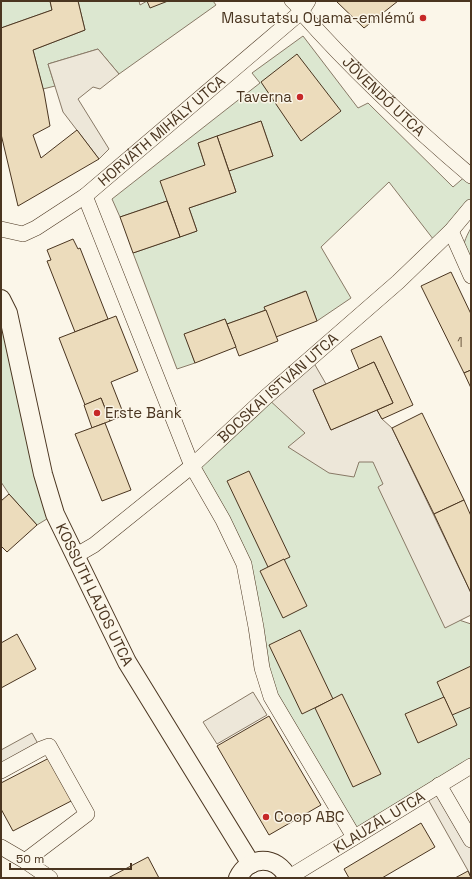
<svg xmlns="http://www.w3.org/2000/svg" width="472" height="879" viewBox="0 0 472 879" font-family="'Space Grotesk',sans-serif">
<rect width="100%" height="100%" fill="#fbf6e9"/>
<!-- green -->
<g fill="#dce7d0" stroke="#887966">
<polygon points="1,1 50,1 52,10 1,28"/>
<polygon points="78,1 139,1 140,5 147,1 213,1 216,5 119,74 98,49 48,64 55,86 43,89 33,50 85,30"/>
<polygon points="303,36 358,108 368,103 453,187 468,174 471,176 471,207 437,244 389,182 321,247 351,298 317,321 305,291 265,307 266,310 227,324 225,319 185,334 195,363 177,369 133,253 197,231 189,208 236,192 228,168 273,156 261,121 198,143 205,165 167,201 120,217 112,199 260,83 252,73"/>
<path d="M471,228V276C462,255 459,249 471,228Z"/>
<polygon points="1,305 55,514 37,525 9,494 1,482"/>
<polygon points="266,397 383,462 459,620 471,624 471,766 354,837 271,697 244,564 192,466"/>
</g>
<!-- parking -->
<g fill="#ede7d9" stroke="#887966">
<polygon points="98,49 119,74 100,89 93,87 78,99 109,149 99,159 63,112 48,64"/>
<polygon points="311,358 326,384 313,390 331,430 377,410 382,419 392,428 471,593 471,615 445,628 378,487 383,484 373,462 359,462 354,477 329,473 288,447 305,433 266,397"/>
<polygon points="253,692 267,715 217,744 203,722"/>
<polygon points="32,733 41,749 1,771 1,750"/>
<polygon points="439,785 471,840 471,876 425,794"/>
</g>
<!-- building -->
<g fill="#ecdcbc" stroke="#4a3520">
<polygon points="50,1 78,1 85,30 33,50 44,92 50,126 33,135 41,158 77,130 99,159 18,206 1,134 1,28 52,10"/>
<polygon points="147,1 168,1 150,8"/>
<polygon points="336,1 398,1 364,28"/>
<polygon points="297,54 341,111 301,141 261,82"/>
<polygon points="261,121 273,156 229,171 217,136"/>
<polygon points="217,136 236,192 189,208 197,231 180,237 160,181 205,165 198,143"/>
<polygon points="167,201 180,237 133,253 120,217"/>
<polygon points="73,239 78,249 80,248 108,319 75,332 47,261 51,260 47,250"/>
<polygon points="451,272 471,314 471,370 464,373 421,286"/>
<polygon points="306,291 317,321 276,337 264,307"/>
<polygon points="266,310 278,341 239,356 227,324"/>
<polygon points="116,316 138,371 111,382 124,415 110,421 101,398 85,405 59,338"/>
<polygon points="225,319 236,347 195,363 184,334"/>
<polygon points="381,336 413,405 382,419 377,410 393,403 374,362 359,369 351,350"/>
<polygon points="374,362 393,403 331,430 313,390"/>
<polygon points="471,370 471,388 464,373"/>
<polygon points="101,398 110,421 92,428 84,405"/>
<polygon points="422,413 464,500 434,514 392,428"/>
<polygon points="105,423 131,490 102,501 75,434"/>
<polygon points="249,471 290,557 268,567 227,481"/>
<polygon points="9,494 37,525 7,552 1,546 1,501"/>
<polygon points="464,500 471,516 471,593 434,514"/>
<polygon points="284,559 307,606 283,618 260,571"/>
<polygon points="300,630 333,699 302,714 269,645"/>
<polygon points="17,634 36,669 1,688 1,643"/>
<polygon points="471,666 471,707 452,715 437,682"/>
<polygon points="342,694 381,774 353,787 315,708"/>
<polygon points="444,697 457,725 418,743 405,714"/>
<polygon points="269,716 321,805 269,835 217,746"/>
<polygon points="53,756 75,799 13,831 1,809 1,783"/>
<polygon points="421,823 435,847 382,878 349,878 344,869"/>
<polygon points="148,857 159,878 108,878"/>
<polygon points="468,871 471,878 455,878"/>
</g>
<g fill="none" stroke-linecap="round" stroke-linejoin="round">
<!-- pedestrian casing -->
<g stroke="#4a3520" stroke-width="12">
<polyline id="pedestrian" points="290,1 301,12"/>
</g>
<!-- minor casing -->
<g stroke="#4a3520" stroke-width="16">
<g id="minor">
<path id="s1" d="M301,12C353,71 411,125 471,176"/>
<polyline points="85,196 192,466 223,520 244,564 256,627 262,668 271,697 354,837"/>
<path id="s2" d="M1,229L23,234L36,228L85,196L301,12L308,1"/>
<polyline points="451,231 471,276"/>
<path id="s3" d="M75,556L94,545L192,466L266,397L398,282L451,231L471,207"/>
<polyline points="1,771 41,749 49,746 87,814 25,861"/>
<polyline points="439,785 471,840"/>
<polyline points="1,847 25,861 50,878"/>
<path id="s4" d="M288,878L471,766"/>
</g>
</g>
<!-- tertiary casing -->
<g stroke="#4a3520" stroke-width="20">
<g id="tertiary">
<path id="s5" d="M1,299L8,313L43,474L55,514L127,662L251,864"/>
<path d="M238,878C249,855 277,855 288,878"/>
</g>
</g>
<!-- pedestrian -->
<use href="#pedestrian" stroke="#fbf6e9" stroke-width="11"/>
<!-- minor -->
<use href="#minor" stroke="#fbf6e9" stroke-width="15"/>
<!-- tertiary -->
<use href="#tertiary" stroke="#fbf6e9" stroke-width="18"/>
</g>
<!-- markers -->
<g fill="#c62828" stroke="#fbf6e9" stroke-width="1.5">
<circle cx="423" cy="18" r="4"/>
<circle cx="300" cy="97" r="4"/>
<circle cx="97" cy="413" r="4"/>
<circle cx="266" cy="817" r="4"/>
</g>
<g text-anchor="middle" stroke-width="3" stroke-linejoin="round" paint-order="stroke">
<!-- number labels -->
<g font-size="13" fill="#725f47">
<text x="460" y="347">1</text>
</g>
<!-- poi labels -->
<g font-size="15" fill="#4a3520" stroke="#fbf6e9" text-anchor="end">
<text x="415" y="23">Masutatsu Oyama-emlémű</text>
<text x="292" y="102">Taverna</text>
<text x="105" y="418" text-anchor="start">Erste Bank</text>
<text x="274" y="822" text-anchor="start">Coop ABC</text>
</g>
<!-- street labels -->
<g font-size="15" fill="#4a3520" stroke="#fbf6e9">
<text dy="5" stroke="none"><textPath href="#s1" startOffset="118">JÖVENDŐ UTCA</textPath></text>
<text dy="5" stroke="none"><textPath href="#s2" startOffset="196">HORVÁTH MIHÁLY UTCA</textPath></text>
<text dy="5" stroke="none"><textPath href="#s3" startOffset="264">BOCSKAI ISTVÁN UTCA</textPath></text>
<text dy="5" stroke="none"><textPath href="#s5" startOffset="312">KOSSUTH LAJOS UTCA</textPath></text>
<text dy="5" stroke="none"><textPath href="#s4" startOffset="107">KLAUZÁL UTCA</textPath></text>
</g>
</g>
<!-- border -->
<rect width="472" height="879" fill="none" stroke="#4a3520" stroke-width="4"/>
<!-- scale -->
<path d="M10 863v6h121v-6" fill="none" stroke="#4a3520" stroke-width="2"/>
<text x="16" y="863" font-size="12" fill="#4a3520" stroke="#fbf6e9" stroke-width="3" paint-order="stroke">50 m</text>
</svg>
